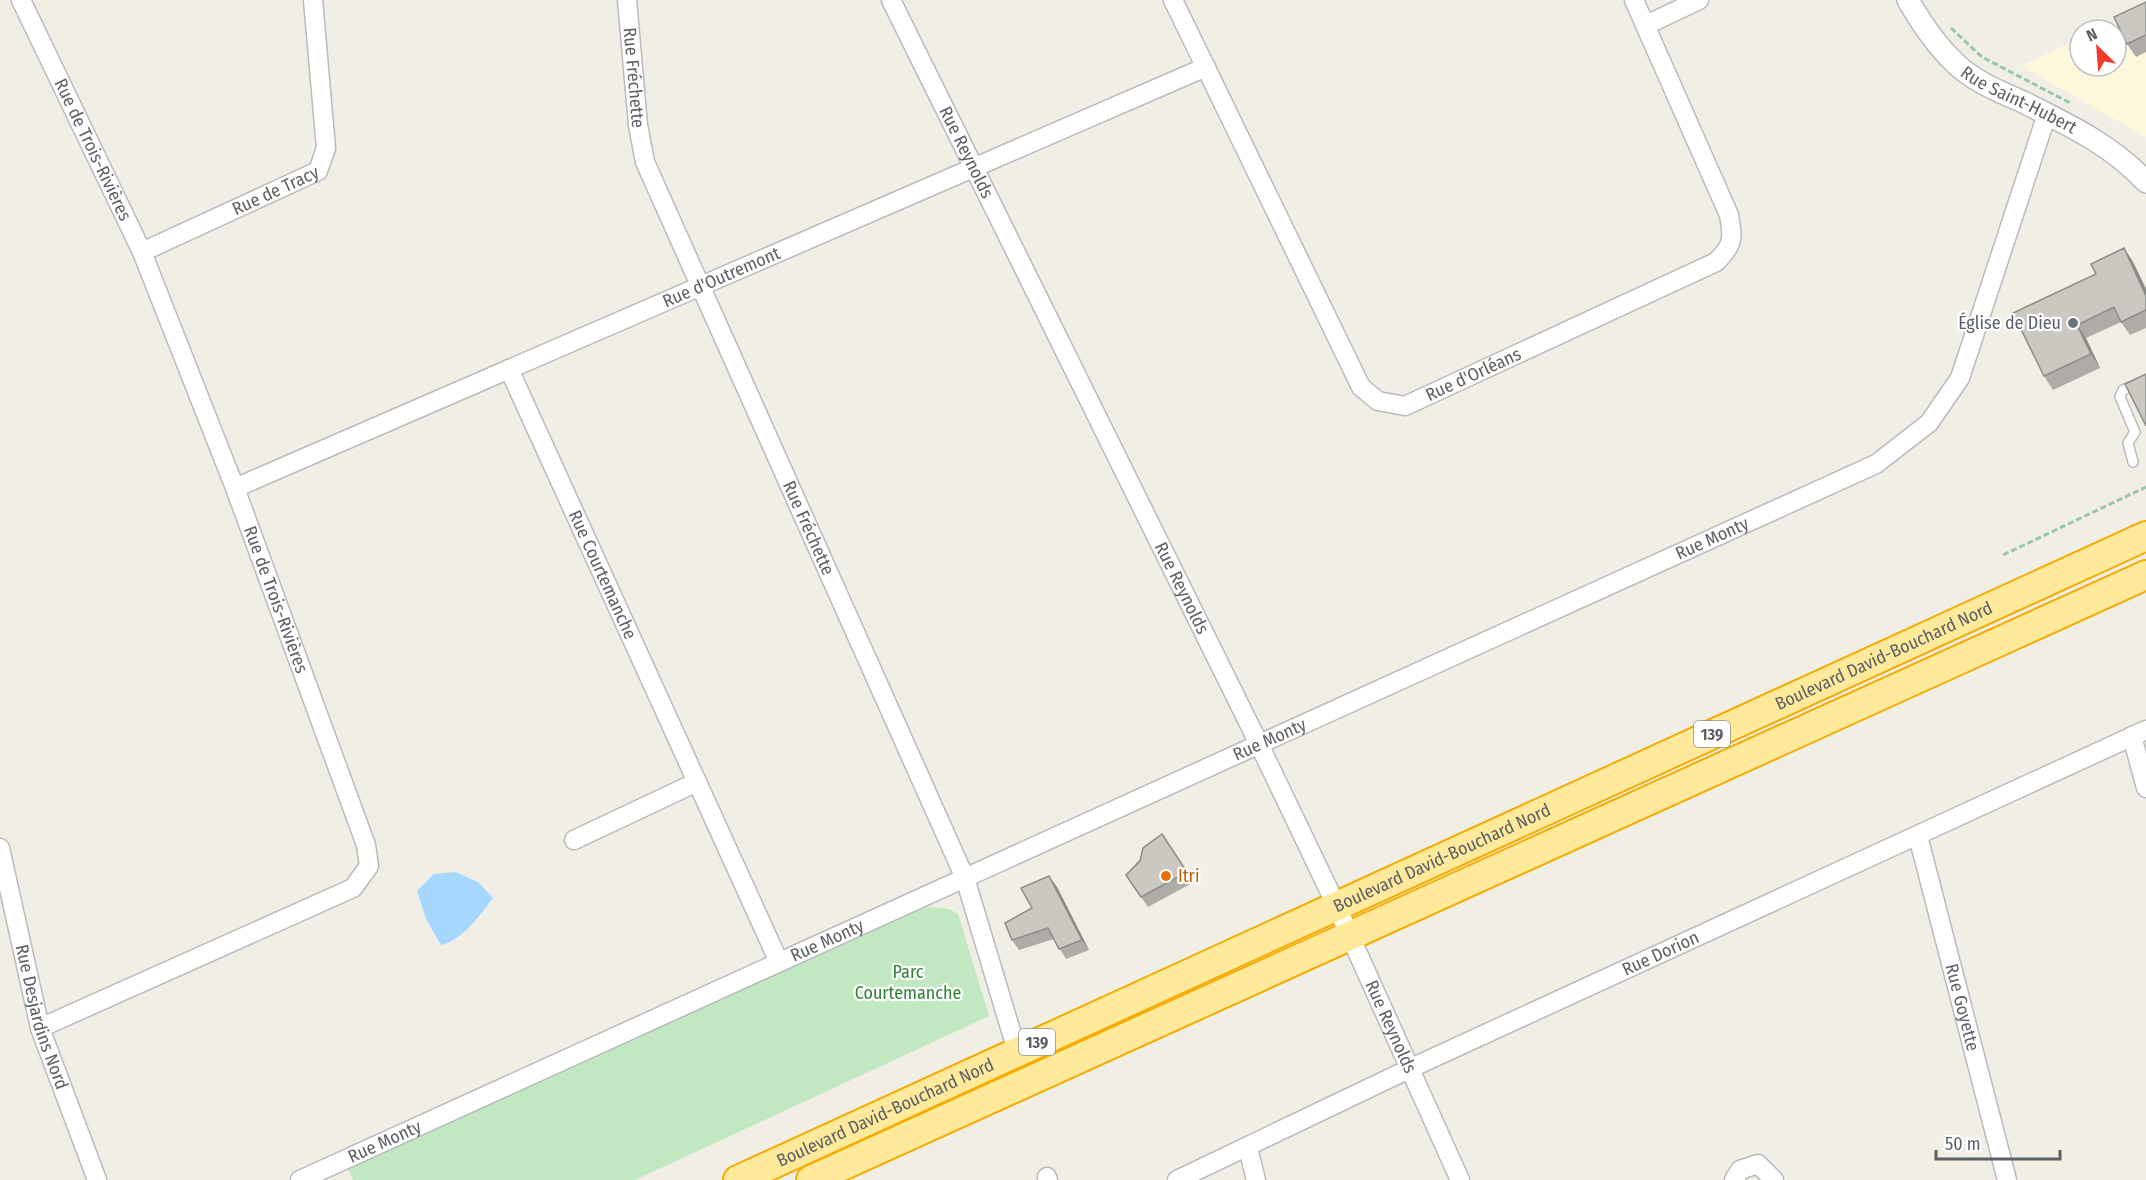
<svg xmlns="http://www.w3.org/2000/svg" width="2146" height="1180" viewBox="0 0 2146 1180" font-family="'Fira Sans Condensed',sans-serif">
<rect width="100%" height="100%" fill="#f0eee5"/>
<!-- commercial -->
<polygon fill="#fff7db" points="2146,6 2146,137 2021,66 2080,38 2080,66 2116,66 2116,30 2096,30"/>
<!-- green -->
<polygon fill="#c1e8c1" points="929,907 949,909 958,914 989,1016 635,1180 353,1180 348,1169 904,912"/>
<!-- water -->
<path fill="#a6d8ff" d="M455,872L478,882L493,898C480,915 463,940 441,945L426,919L417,891L434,874Z"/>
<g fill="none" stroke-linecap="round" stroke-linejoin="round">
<!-- service casing -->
<g stroke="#b8bbbf" stroke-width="12">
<polyline id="service" points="2133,462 2128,443 2135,432 2120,397 2123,390 2146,380"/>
</g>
<!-- minor casing -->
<g stroke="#b8bbbf" stroke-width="21">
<g id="minor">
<path id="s1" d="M21,0L142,252L235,488L366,845L369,866L353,888L40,1028"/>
<path id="s2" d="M627,0L638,125L645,162L965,878L1017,1051"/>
<path id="s3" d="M891,0L1259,744L1337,907L1460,1180"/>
<path id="s4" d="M1173,0L1361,387L1378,401L1405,406L1716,262C1734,244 1733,239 1729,215L1634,0"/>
<polyline points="1646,25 1699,0"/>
<path id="s5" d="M142,252L318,171L326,148L313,0"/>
<path id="s6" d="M509,369L779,962"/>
<path id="s7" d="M235,488L1206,67"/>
<polyline points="2132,736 2146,788"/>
<path id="s8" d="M1918,836L2007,1180"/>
<polyline points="574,840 697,782"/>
<path id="s9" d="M0,848L40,1028L97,1180"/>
<polyline points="1248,1148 1256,1180"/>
<polyline points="1047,1177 1048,1180"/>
<path id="s10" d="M300,1180L1876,464L1929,423L1960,378L2047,114"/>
<path id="s11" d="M1177,1180L1409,1069L2146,730"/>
<polyline points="1734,1180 1740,1170 1758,1164 1774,1180"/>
</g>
</g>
<!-- tertiary casing -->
<g stroke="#b8bbbf" stroke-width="24">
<g id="tertiary">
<path id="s12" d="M1908,0C1920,21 1937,46 1955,63C1973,81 2000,92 2023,102C2067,124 2112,145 2146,182"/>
</g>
</g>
<!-- trunk casing -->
<g stroke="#f5ab00" stroke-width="32">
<g id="trunk">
<path id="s13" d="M738,1180L2146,536"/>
<polyline points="811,1180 2146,575"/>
</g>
</g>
<!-- path -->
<g stroke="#98c7a6" stroke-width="3" stroke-dasharray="6 3" stroke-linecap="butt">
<polyline points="1951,28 1982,57 2072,104"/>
<polyline points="2003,555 2146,487"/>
</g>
<!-- service -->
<use href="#service" stroke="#fff" stroke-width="9"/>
<!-- minor -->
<use href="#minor" stroke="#fff" stroke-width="18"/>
<!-- tertiary -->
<use href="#tertiary" stroke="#fff" stroke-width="21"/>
<!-- trunk -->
<use href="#trunk" stroke="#ffea9c" stroke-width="28"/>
</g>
<!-- wall -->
<g fill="#afaca7">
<polygon points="2146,2 2146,52 2136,57 2127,44"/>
<polygon points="2124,248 2133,262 2146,289 2146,328 2130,335 2121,322 2086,338 2100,368 2053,390 2044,376 2096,274"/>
<polygon points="1162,834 1194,882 1148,907 1126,875"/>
<polygon points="1057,887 1089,950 1066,959 1054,939 1019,950 1012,940"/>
</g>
<!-- shaded-wall -->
<g fill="#8e8c88">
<polygon points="2124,248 2133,262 2146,289 2146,296"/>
<polygon points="2077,325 2086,338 2100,368 2091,354"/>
<polygon points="1049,876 1057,887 1089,950 1082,940"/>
</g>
<!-- building -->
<g fill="#cbc8c2" stroke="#8e8c88" stroke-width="1.5">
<polygon points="2146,2 2146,35 2127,44 2114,17"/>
<polygon points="2124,248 2146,296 2146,310 2121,322 2114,307 2077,325 2091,354 2044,376 2013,313 2096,274 2091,264"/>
<polygon points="2146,374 2146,426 2125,384"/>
<polygon points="1162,834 1187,872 1141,897 1126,875 1140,861 1143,848"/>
<polygon points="1049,876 1082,940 1059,949 1048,928 1012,940 1005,923 1032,908 1021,888"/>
</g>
<!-- markers -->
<circle fill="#6b7280" stroke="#fff" stroke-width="2" cx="2073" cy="323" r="6"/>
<circle fill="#e8710a" stroke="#fff" stroke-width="2" cx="1166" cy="876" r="6"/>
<g text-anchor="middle" stroke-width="4.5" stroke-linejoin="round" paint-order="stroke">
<!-- shield labels -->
<g fill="#fff" stroke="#8e9094" stroke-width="1.5">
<rect x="1694" y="721" width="36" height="26" rx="4.5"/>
<rect x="1019" y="1029" width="36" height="26" rx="4.5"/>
</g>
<g font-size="16" font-weight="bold" fill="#5d6166">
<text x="1712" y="740">139</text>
<text x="1037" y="1048">139</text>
</g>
<!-- street labels -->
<g font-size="18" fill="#5d6166" stroke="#fff">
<text dy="6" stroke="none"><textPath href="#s2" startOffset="78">Rue Fréchette</textPath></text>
<text dy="6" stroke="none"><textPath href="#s12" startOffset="153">Rue Saint-Hubert</textPath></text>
<text dy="6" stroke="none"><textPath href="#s1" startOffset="166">Rue de Trois-Rivières</textPath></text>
<text dy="6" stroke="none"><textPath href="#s3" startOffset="170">Rue Reynolds</textPath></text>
<text dy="6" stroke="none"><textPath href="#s5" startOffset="147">Rue de Tracy</textPath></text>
<text dy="6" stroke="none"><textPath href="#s7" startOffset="530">Rue d'Outremont</textPath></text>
<text dy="6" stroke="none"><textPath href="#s4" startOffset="555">Rue d'Orléans</textPath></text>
<text dy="6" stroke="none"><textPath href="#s2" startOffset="564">Rue Fréchette</textPath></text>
<text dy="6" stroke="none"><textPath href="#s10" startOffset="1551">Rue Monty</textPath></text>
<text dy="6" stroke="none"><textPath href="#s6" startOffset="226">Rue Courtemanche</textPath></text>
<text dy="6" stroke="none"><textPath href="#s3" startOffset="656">Rue Reynolds</textPath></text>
<text dy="6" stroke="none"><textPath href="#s1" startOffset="652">Rue de Trois-Rivières</textPath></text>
<text dy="6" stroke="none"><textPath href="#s13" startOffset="1260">Boulevard David-Bouchard Nord</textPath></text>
<text dy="6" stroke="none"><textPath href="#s10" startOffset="1065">Rue Monty</textPath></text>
<text dy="6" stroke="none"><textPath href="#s13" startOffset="774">Boulevard David-Bouchard Nord</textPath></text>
<text dy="6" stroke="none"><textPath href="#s10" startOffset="579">Rue Monty</textPath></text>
<text dy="6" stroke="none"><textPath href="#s11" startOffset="534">Rue Dorion</textPath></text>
<text dy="6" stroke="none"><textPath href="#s8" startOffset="177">Rue Goyette</textPath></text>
<text dy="6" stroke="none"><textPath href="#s9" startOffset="174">Rue Desjardins Nord</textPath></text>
<text dy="6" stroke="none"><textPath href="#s3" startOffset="1142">Rue Reynolds</textPath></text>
<text dy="6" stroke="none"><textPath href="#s13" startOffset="162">Boulevard David-Bouchard Nord</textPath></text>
<text dy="6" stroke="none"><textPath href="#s10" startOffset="93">Rue Monty</textPath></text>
</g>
<!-- worship labels -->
<g font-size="18" fill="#5b616d" stroke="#fff" text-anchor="end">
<text x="2061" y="329">Église de Dieu</text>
</g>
<!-- food labels -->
<g font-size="18" fill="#c56008" stroke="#fff" text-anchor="start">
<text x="1178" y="882">Itri</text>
</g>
<!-- park labels -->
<g font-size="18" fill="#308235" stroke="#fff">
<text x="908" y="978">Parc<tspan x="908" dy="21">Courtemanche</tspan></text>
</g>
</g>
<!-- north arrow -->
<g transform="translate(2098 48) rotate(335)"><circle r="28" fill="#ffffff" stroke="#bec0c2" stroke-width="1.5"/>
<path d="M0-4.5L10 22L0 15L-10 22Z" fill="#f13c2b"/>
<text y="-9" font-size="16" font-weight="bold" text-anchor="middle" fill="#5d6166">N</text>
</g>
<!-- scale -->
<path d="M1936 1150v9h124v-9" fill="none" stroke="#5d6166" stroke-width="3"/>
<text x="1945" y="1150" font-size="18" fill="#5d6166" stroke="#ffffff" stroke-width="4.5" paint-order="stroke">50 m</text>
</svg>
